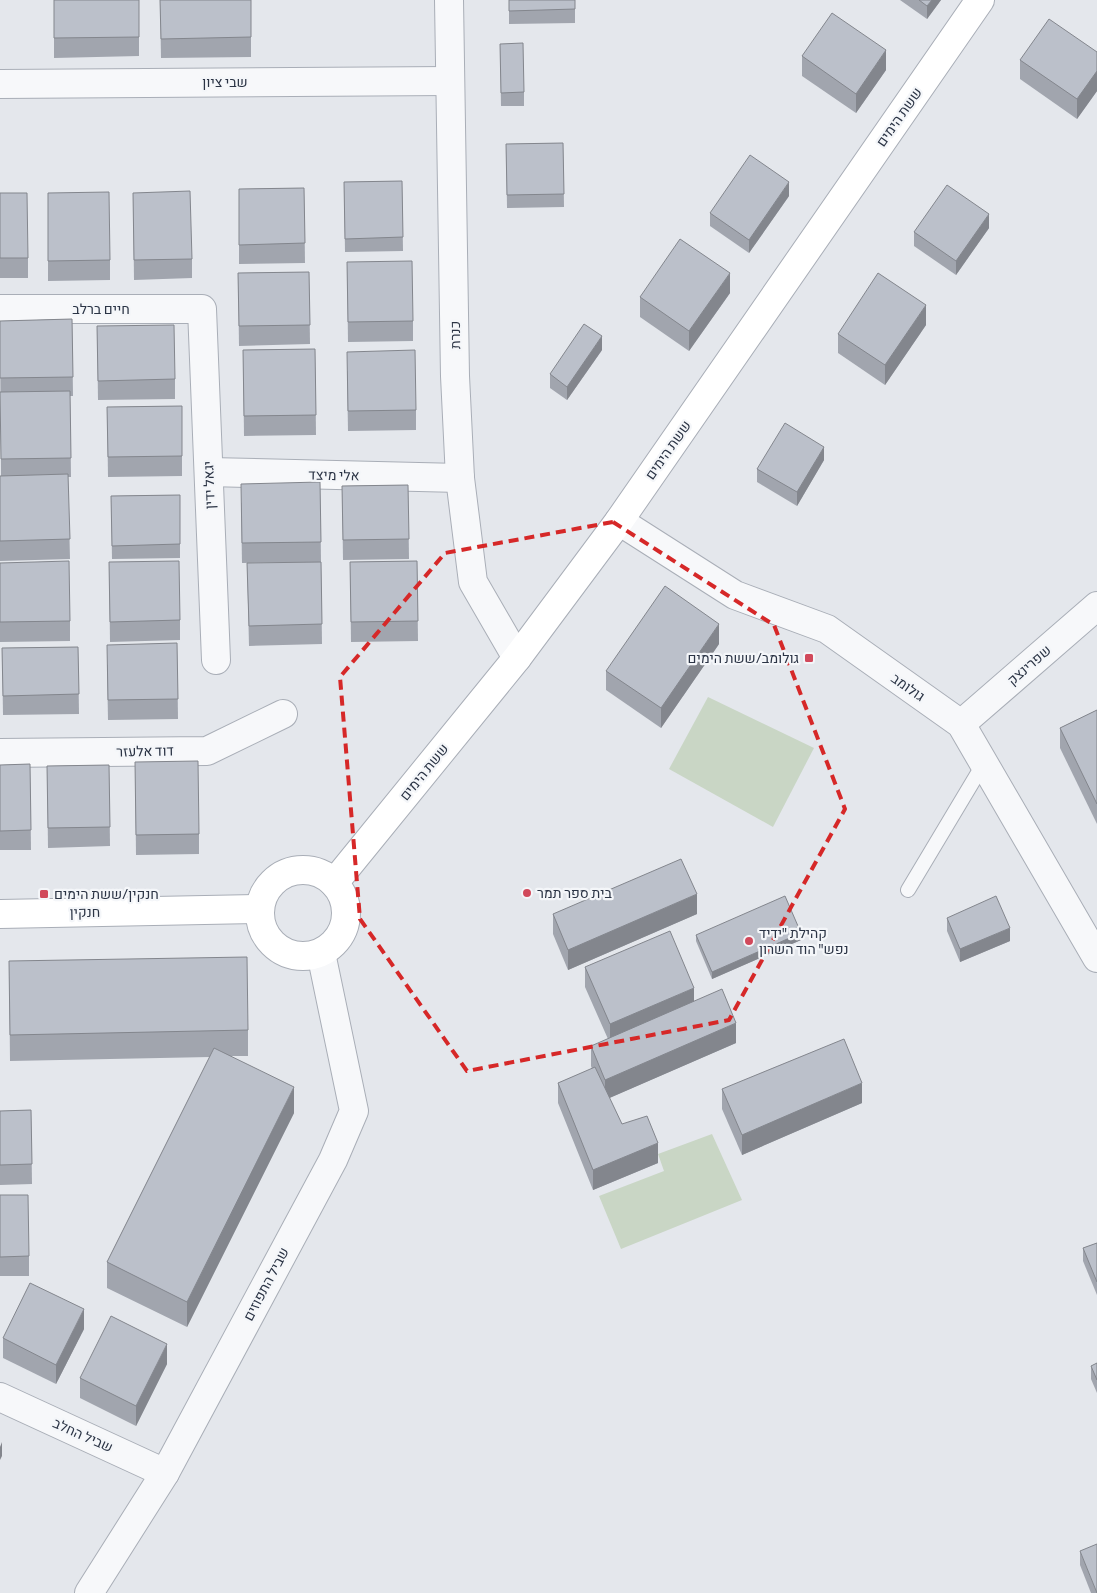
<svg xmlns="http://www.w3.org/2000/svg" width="1097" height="1593" viewBox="0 0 1097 1593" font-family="Commissioner,Heebo,sans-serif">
<rect width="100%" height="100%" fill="#e4e7ec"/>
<!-- pitch -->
<g fill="#c9d6c5">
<polygon points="708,697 814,748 773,827 669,769"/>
<polygon points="712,1134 742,1200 621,1249 599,1196 664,1171 658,1154"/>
</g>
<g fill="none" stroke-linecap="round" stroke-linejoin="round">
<!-- lane casing -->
<g stroke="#a9aeb7" stroke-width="16">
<polyline id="lane" points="908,890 984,763"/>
</g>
<!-- street casing -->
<g stroke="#a9aeb7" stroke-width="30">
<g id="street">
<polyline points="449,0 455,376 460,478 473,582 517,658"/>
<polyline points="0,84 450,81"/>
<polyline points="0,309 202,309 216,660"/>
<polyline points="209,472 460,478"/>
<polyline points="619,521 735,595 827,629 961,724 1097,958"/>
<polyline points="961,724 1097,606"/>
<polyline points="0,753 207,751 283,714"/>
<polyline points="0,1397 165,1473"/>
<polyline points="89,1593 165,1473 333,1160 354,1111 321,953"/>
</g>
</g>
<!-- secondary casing -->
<g stroke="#a9aeb7" stroke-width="30">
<g id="secondary">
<circle cx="303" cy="913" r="43"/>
<polyline points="334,883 517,658 619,521 980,0"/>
<polyline points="0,914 260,909"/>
</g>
</g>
<!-- lane -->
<use href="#lane" stroke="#f7f8fa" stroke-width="14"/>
<!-- street -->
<use href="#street" stroke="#f7f8fa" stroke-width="28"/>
<!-- secondary -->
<use href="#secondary" stroke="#fff" stroke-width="28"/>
</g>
<!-- wall -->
<g fill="#a1a5ae">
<polygon points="54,0 139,0 139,56 54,58"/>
<polygon points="160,0 251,0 251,57 161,58"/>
<polygon points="509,0 575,0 575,23 509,24"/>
<polygon points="900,0 941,0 927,19"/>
<polygon points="500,44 524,92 524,106 501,106"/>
<polygon points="1097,52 1097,91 1077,119 1020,79 1020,60"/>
<polygon points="802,56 886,70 856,113 802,76"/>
<polygon points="563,143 564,207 507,208 506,144"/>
<polygon points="402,181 403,251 345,252 344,182"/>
<polygon points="304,188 305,263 239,264 239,189"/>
<polygon points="0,193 28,258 28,278 0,278"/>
<polygon points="48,193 110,260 110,280 48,281"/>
<polygon points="133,193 192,259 192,278 134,280"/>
<polygon points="789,196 749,253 710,226 710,213"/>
<polygon points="989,228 956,275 914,246 914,232"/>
<polygon points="347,262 413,321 413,341 348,342"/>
<polygon points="309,272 310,344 239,346 238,273"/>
<polygon points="730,293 689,351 640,317 640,297"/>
<polygon points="72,319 73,396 70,396 71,477 68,477 70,559 0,561 0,476 1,476 0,321"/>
<polygon points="926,325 885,385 838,353 838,334"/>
<polygon points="97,326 175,379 175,399 98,400"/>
<polygon points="315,349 316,435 244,436 243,350"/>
<polygon points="602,350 567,400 550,388 550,374"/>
<polygon points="347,371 416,410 416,430 348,431"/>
<polygon points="182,406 182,476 108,477 107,407"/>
<polygon points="824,460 797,506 757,482 757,469"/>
<polygon points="320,482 321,562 242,563 241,503"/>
<polygon points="408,485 409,559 343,560 342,486"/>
<polygon points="180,495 180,558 112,559 111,496"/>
<polygon points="417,561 418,641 351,642 350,562"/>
<polygon points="109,562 180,620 180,640 110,642"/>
<polygon points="321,562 322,644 249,646 247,563"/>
<polygon points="0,563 70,621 70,641 0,642"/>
<polygon points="177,643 178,719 108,720 107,665"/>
<polygon points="719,644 661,728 606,690 606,671"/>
<polygon points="78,647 79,714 3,715 2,648"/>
<polygon points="1097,710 1097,824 1060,748 1060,728"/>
<polygon points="135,762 199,834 199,854 136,855"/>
<polygon points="30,764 31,850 0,850 0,765"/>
<polygon points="109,765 110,846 48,848 47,766"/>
<polygon points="553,914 697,914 568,970 553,934"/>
<polygon points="947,918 1010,941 960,962 947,931"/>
<polygon points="696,935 801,940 712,979 696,941"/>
<polygon points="9,961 248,1030 248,1056 231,1056 294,1113 187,1327 107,1288 107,1262 210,1057 10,1061"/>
<polygon points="585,967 694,1001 736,1043 609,1098 622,1124 658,1163 593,1190 558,1103 558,1083 592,1069 591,1066 591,1046 608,1039 585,987"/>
<polygon points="722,1089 862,1103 742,1155 722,1109"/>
<polygon points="31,1110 32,1184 0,1185 0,1111"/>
<polygon points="0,1195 29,1256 29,1276 0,1276"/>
<polygon points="1097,1243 1097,1295 1083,1261 1083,1248"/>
<polygon points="84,1329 56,1384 3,1358 3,1338"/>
<polygon points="1097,1363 1097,1393 1091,1379 1091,1366"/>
<polygon points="167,1364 136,1426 80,1398 80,1378"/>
<polygon points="1080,1551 1097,1593 1091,1593 1080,1565"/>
</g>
<!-- shaded-wall -->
<g fill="#83868d">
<polygon points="932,0 941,0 927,19 927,6"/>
<polygon points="886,50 886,70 856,113 856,94"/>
<polygon points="1097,71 1097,91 1077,119 1077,99"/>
<polygon points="789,182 789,196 749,253 749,240"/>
<polygon points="989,214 989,228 956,275 956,261"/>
<polygon points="730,273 730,293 689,351 689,331"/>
<polygon points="926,305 926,325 885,385 885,365"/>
<polygon points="602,336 602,350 567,400 567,387"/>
<polygon points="824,447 824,460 797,506 797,492"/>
<polygon points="719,624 719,644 661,728 661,708"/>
<polygon points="697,894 697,914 568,970 568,950"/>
<polygon points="1010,928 1010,941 960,962 960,949"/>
<polygon points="801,933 801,940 712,979 712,972"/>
<polygon points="694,988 694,1008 610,1044 610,1024"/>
<polygon points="736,1023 736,1043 605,1100 605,1080"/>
<polygon points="862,1083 862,1103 742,1155 742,1135"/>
<polygon points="294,1087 294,1113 187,1327 187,1302"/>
<polygon points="658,1143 658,1163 593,1190 593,1170"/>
<polygon points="84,1309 84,1329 56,1384 56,1365"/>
<polygon points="167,1344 167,1364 136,1426 136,1406"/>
<polygon points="2,1442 2,1456 0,1460 0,1447"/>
</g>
<!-- building -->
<g fill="#bbc0ca" stroke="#83868d">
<polygon points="54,0 139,0 139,37 54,38"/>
<polygon points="160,0 251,0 251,37 161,39"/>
<polygon points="509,0 575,0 575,9 509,11"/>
<polygon points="919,0 932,0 927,6"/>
<polygon points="832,13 886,50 856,94 802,56"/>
<polygon points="1049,19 1097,52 1097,71 1077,99 1020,60"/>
<polygon points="523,43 524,92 501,93 500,44"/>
<polygon points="563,143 564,194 507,195 506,144"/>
<polygon points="750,155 789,182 749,240 710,213"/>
<polygon points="402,181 403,237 345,239 344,182"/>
<polygon points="947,185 989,214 956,261 914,232"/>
<polygon points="304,188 305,243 239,245 239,189"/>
<polygon points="190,191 192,259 134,260 133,193"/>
<polygon points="109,192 110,260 48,261 48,193"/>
<polygon points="0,193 27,193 28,258 0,258"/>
<polygon points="680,239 730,273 689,331 640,297"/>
<polygon points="412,261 413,321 348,322 347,262"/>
<polygon points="309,272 310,325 239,326 238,273"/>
<polygon points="878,273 926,305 885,365 838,334"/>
<polygon points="72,319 73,377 0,378 0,321"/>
<polygon points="584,324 602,336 567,387 550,374"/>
<polygon points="174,325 175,379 98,381 97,326"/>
<polygon points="315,349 316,415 244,416 243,350"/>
<polygon points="415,350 416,410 348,411 347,352"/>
<polygon points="70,391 71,458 1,459 0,392"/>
<polygon points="182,406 182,456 108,457 107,407"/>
<polygon points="785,423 824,447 797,492 757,469"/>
<polygon points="68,474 70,539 0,541 0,476"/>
<polygon points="320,482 321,542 242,543 241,484"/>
<polygon points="408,485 409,539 343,540 342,486"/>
<polygon points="180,495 180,544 112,546 111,496"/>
<polygon points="69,561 70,621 0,622 0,563"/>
<polygon points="179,561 180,620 110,622 109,562"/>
<polygon points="417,561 418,621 351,622 350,562"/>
<polygon points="321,562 322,624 249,626 247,563"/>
<polygon points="665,586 719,624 661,708 606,671"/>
<polygon points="177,643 178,699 108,700 107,645"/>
<polygon points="78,647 79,694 3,696 2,648"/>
<polygon points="1097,710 1097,804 1060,728"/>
<polygon points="198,761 199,834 136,835 135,762"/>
<polygon points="30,764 31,830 0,831 0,765"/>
<polygon points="109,765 110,827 48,828 47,766"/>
<polygon points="681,859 697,894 568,950 553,914"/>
<polygon points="785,896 801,933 712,972 696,935"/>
<polygon points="996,896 1010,928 960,949 947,918"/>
<polygon points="670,931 694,988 610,1024 585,967"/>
<polygon points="247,957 248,1030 10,1035 9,961"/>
<polygon points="722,989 736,1023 605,1080 591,1046"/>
<polygon points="844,1039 862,1083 742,1135 722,1089"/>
<polygon points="214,1048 294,1087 187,1302 107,1262"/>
<polygon points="595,1067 622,1124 647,1116 658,1143 593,1170 558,1083"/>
<polygon points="31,1110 32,1164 0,1165 0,1111"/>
<polygon points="0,1195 28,1195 29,1256 0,1257"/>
<polygon points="1097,1243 1097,1282 1083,1248"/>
<polygon points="30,1283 84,1309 56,1365 3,1338"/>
<polygon points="111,1316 167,1344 136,1406 80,1378"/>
<polygon points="1097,1363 1097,1380 1091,1366"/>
<polygon points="1097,1544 1097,1593 1080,1551"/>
</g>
<!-- marked area -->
<path fill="none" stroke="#d62828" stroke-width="4" stroke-dasharray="10 6" stroke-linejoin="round" d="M613,522L774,625L845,809L729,1020L467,1071L360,919L340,677L445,553Z"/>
<!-- markers -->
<g fill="#d1495b" stroke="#f4f6f9" stroke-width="2">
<rect x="804" y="653" width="10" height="10" rx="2.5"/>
<circle cx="527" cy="893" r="5"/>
<rect x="39" y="889" width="10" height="10" rx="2.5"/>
<circle cx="749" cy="941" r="5"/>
</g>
<g text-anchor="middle" stroke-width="4.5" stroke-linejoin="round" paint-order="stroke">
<!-- street labels -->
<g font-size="14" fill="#2b3445" stroke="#f4f6f9">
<text x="225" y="87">שבי ציון</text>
<text transform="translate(899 117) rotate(-55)" y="5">ששת הימים</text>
<text x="101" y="314">חיים ברלב</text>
<text transform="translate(455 335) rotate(-91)" y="5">כנרת</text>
<text transform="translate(668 450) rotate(-55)" y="5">ששת הימים</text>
<text transform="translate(334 475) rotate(1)" y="5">אלי מיצד</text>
<text transform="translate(209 485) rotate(-92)" y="5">יגאל ידין</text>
<text transform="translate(1029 665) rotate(-41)" y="5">שפרינצק</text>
<text transform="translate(908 687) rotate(35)" y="5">גולומב</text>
<text transform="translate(145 751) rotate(-1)" y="5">דוד אלעזר</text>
<text transform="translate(424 772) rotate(-51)" y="5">ששת הימים</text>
<text transform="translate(85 912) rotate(-1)" y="5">חנקין</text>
<text transform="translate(266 1284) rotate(-62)" y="5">שביל התפוזים</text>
<text transform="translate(83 1435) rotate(24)" y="5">שביל החלב</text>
</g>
<!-- poi labels -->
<g font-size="14" fill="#2b3445" stroke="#f4f6f9" text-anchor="start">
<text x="799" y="663" text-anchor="end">גולומב/ששת הימים</text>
<text x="537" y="898">בית ספר תמר</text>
<text x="54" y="899">חנקין/ששת הימים</text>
<text x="759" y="938">קהילת "ידיד<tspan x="759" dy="16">נפש" הוד השרון</tspan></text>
</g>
</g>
</svg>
